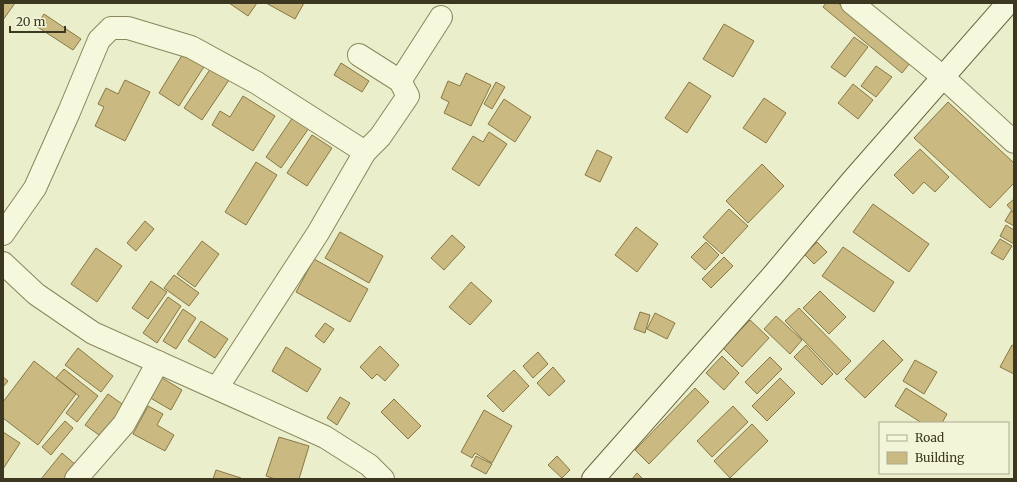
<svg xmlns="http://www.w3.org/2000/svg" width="1017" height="482" viewBox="0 0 1017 482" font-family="Merriweather,serif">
<rect width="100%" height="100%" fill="#ebeeca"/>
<!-- building -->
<g fill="#caba81" stroke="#887845">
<polygon points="3,3 15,3 3,20"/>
<polygon points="229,3 257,3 248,16"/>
<polygon points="266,3 304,3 295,19"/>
<polygon points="826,3 838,3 910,63 902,73 823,7"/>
<polygon points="44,14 81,39 73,50 36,26"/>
<polygon points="724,24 754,41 733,77 703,59"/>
<polygon points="854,37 868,47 845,77 831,67"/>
<polygon points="184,52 205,65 179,106 159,93"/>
<polygon points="341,63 369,81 362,92 334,75"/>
<polygon points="876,66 892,77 876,97 861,86"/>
<polygon points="211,68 229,80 202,120 184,108"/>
<polygon points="466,73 491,85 471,126 444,113 449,102 441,98 448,81 460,86"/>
<polygon points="125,80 150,92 125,141 95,126 104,107 98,104 106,88 118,94"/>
<polygon points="496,82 505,87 492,109 484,104"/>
<polygon points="689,82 711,96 687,133 665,118"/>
<polygon points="853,84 873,100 858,119 838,103"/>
<polygon points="243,96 275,116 253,151 212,125 220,111 230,117"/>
<polygon points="764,98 786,113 766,143 743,128"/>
<polygon points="504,99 531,117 515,142 488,124"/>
<polygon points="948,102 1014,163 1014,183 990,208 914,138"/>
<polygon points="293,117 309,128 281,168 266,157"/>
<polygon points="489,132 507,144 479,186 452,169 473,136 483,142"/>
<polygon points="312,135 332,148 307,186 287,173"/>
<polygon points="920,149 949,177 935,192 924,182 913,194 894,175"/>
<polygon points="597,150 612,157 600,182 585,175"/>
<polygon points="256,162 277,175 246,225 225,212"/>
<polygon points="762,164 784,186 748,223 726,201"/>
<polygon points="1014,199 1014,213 1007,205"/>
<polygon points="873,204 929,244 909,272 853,232"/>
<polygon points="729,209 748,226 722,254 703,237"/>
<polygon points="1011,211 1014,213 1014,226 1005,221"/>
<polygon points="145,221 154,229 136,251 127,243"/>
<polygon points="1006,225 1014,230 1014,244 1000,236"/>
<polygon points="636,227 658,244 637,272 615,255"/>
<polygon points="340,232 383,256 369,283 325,258"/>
<polygon points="452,235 465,247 444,270 431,258"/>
<polygon points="1000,239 1012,246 1003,260 991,253"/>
<polygon points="202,241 219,254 195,287 177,274"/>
<polygon points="706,242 719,255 705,270 691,257"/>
<polygon points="817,242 827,252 814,264 804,254"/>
<polygon points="843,247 894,282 874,312 822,276"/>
<polygon points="96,248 122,266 97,302 71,284"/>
<polygon points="724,257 733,266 711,288 702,279"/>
<polygon points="314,259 368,289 350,322 296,292"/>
<polygon points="174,275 199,293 189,306 164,288"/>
<polygon points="151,281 167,292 148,319 132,308"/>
<polygon points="471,282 492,301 470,325 449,307"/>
<polygon points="820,291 846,317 829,334 803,308"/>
<polygon points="168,297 181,306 157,343 143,333"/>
<polygon points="799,308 851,361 837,375 785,321"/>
<polygon points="183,309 196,318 176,349 163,341"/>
<polygon points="640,312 650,315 645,333 634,329"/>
<polygon points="655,313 675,323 667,339 647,329"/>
<polygon points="776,316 802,340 790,354 764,329"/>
<polygon points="750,320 769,338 742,367 723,348"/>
<polygon points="201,321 228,339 215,358 188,341"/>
<polygon points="325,323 334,329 324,343 315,336"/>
<polygon points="883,340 903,360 865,398 845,379"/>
<polygon points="806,345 833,374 822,385 794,357"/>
<polygon points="1012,345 1014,346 1014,374 1000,367"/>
<polygon points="380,346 399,365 385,381 377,374 372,379 360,367"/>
<polygon points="286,347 321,369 307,392 272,371"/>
<polygon points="78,348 113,376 101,392 65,365"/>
<polygon points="538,352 548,364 533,378 523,366"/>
<polygon points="722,356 739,373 724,390 706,373"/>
<polygon points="770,357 782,369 757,394 745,382"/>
<polygon points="915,360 937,372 924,394 903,381"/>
<polygon points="34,361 76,394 38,445 3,418 3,402"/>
<polygon points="553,367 565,381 549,396 537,383"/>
<polygon points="64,369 98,396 77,422 66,413 79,396 56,378"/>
<polygon points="514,370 529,386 503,412 487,396"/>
<polygon points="159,376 182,390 171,410 147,396"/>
<polygon points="3,377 8,381 3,387"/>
<polygon points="780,378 795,393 767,421 752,406"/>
<polygon points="695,388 709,402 649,464 635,450"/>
<polygon points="906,388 947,414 942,423 922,423 895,406"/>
<polygon points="108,394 125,406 102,437 85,425"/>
<polygon points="340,397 350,403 337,425 327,418"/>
<polygon points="394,399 421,426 408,439 381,412"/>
<polygon points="148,406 163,414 157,425 174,435 165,451 133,434"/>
<polygon points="733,406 748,422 712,457 697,441"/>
<polygon points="484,410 512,426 492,463 475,453 472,458 461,452"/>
<polygon points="65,421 73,428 51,455 42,447"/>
<polygon points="752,424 768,441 730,478 714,461"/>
<polygon points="3,432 20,443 3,469"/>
<polygon points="279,437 309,446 299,479 275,479 266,476"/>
<polygon points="62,453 77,466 66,479 41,479"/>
<polygon points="476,456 492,464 486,474 471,466"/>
<polygon points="557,456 570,470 562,478 548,465"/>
<polygon points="216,470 241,478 241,479 213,479"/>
<polygon points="637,473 643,479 632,479"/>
</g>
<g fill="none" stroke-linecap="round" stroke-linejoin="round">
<!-- street casing -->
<g stroke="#8a865e" stroke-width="24">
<g id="street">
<polyline points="852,3 943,77 1014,142"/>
<polyline points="400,81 441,17"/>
<polyline points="3,234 35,188 69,112 99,40 111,28 128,28 191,47 257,83 365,152"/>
<polyline points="3,263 36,294 93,333 325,437 369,465 383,479"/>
<polyline points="217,388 318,233 365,152 380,137 408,96 400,81 359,55"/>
<polyline points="76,479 124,424 158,362"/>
</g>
</g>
<!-- secondary casing -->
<g stroke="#6c6641" stroke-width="24">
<polyline id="secondary" points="593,479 774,274 851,182 1008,3"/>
</g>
<!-- street -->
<use href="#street" stroke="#f6f8dd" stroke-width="22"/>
<!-- secondary -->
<use href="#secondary" stroke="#f6f8dd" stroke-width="22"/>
</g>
<!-- border -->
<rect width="1017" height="482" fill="none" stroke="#3b3721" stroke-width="8"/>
<!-- legend -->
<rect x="879" y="422" width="130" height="52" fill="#f3f5d9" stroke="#a9a98f"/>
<rect x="887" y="435" width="20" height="6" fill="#f6f8dd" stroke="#a9a98f"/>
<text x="915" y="442" font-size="12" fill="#3b3721">Road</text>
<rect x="887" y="452" width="20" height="12" fill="#caba81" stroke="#a9a98f"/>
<text x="915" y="462" font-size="12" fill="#3b3721">Building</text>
<!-- scale -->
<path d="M10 26v6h55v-6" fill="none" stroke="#3b3721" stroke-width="2"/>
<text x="16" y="26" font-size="12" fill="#3b3721" stroke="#f3f5d9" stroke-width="3" paint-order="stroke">20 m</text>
</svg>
